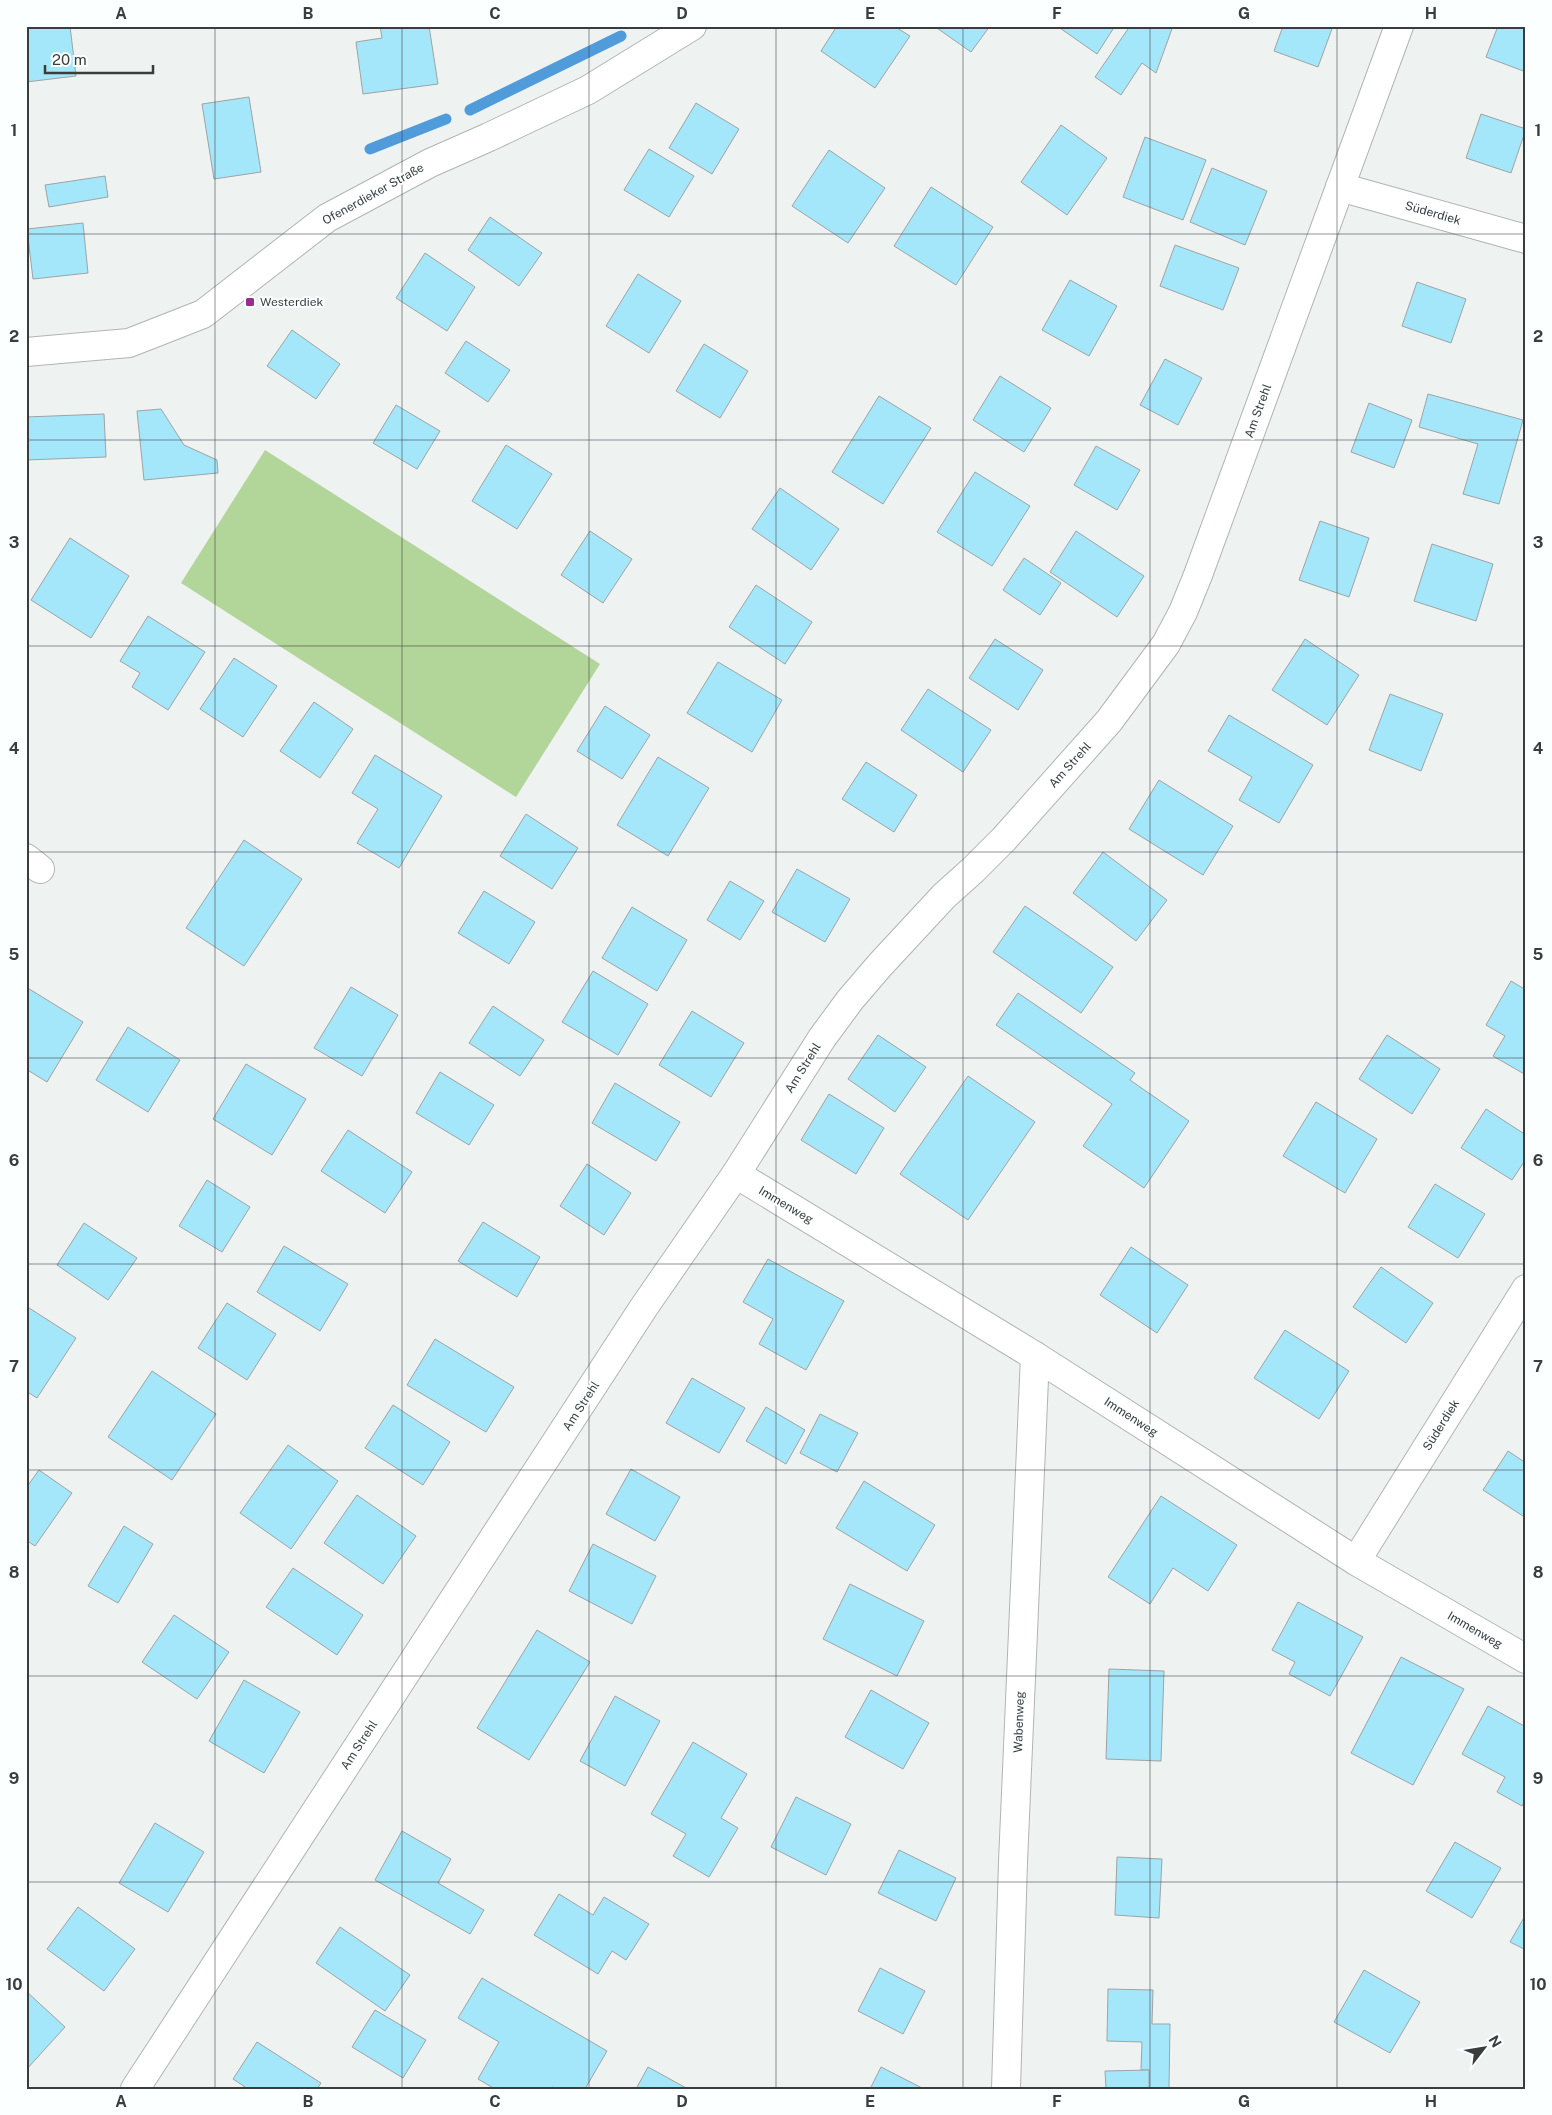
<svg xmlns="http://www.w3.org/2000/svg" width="1552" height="2115" viewBox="0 0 1552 2115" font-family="'Public Sans',sans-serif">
<rect width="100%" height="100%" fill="#eef2f1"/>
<!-- green -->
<polygon fill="#b2d59a" points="265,450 600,664 516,797 181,583"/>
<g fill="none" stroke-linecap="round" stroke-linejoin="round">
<!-- stream -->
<g stroke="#509bda" stroke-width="11">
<polyline points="470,110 621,36"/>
<polyline points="370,149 446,119"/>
</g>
</g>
<!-- building -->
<g fill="#a4e7fb" stroke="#9fa3a4">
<polygon points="26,26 70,26 76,76 26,82"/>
<polygon points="380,26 429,26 438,84 363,94 356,42 382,38"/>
<polygon points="837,26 894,26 910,36 875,88 821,51"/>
<polygon points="934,26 990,26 971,52"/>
<polygon points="1057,26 1115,26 1097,54"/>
<polygon points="1130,26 1173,26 1156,73 1142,63 1121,95 1095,77"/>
<polygon points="1283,26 1333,26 1318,67 1274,51"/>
<polygon points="1498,26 1517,26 1526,30 1526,72 1486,57"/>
<polygon points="249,97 261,172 214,179 202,104"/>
<polygon points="696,103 739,129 712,174 669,148"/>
<polygon points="1481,114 1526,129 1511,173 1466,158"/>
<polygon points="1061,125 1107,158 1067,215 1021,182"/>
<polygon points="1145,137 1206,160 1183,220 1123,197"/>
<polygon points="649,149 694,176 669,217 624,190"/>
<polygon points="829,150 885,188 848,243 792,206"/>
<polygon points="1212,168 1267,191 1245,245 1190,222"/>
<polygon points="105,176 108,197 49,207 45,185"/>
<polygon points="931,187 993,227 956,285 894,246"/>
<polygon points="490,217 542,253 519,286 468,250"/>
<polygon points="83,223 88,273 33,279 27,229"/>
<polygon points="1175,245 1239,268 1223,310 1160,286"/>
<polygon points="425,253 475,287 447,331 396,298"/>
<polygon points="638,274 681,301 649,353 606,326"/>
<polygon points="1070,280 1117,306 1089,356 1042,330"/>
<polygon points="1417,282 1466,299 1451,343 1402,326"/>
<polygon points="292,330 340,364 316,399 267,366"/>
<polygon points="466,341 510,370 488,402 445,373"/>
<polygon points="704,344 748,371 720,418 676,391"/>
<polygon points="1165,359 1202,378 1178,425 1140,405"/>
<polygon points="1000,376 1051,408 1024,452 973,420"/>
<polygon points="1428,394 1523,420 1499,504 1463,494 1478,444 1419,427"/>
<polygon points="879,396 931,428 883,504 832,472"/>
<polygon points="1369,403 1412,420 1394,468 1351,452"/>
<polygon points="396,405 440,431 417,469 373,443"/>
<polygon points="161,409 184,445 217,460 218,473 144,480 137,411"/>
<polygon points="104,414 106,457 26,460 26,417"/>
<polygon points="506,445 552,474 517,529 472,501"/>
<polygon points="1096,446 1140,470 1117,510 1074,485"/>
<polygon points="975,472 1030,506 992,566 937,532"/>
<polygon points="780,488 839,529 811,570 752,529"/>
<polygon points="1320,521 1369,538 1349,597 1299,580"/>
<polygon points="590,531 632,559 603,603 561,575"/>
<polygon points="1076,531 1144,576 1117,617 1050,572"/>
<polygon points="70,538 129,576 91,638 31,600"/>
<polygon points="1432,544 1493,564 1476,621 1414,601"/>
<polygon points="1024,558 1061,583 1040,615 1003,590"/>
<polygon points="756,585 812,622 785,664 729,627"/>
<polygon points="148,616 205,652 168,710 132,687 140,673 120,661"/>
<polygon points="995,639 1043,670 1018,710 969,678"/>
<polygon points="1305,639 1359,675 1327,725 1272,690"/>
<polygon points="234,658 277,686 243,737 200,709"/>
<polygon points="718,662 782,700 752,752 687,713"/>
<polygon points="928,689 991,730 963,772 901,730"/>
<polygon points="1390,694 1443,714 1421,771 1369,750"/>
<polygon points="314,702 353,729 320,778 280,751"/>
<polygon points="605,706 650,735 622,779 577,751"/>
<polygon points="1229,715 1313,765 1279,823 1239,800 1252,777 1208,751"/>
<polygon points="375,755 442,796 399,868 357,843 378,809 352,793"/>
<polygon points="658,757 709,788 668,856 617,825"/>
<polygon points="866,762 917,795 894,832 842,799"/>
<polygon points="1159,780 1233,826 1203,875 1129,829"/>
<polygon points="526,814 578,848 552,889 500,856"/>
<polygon points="244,840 302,879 244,966 186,928"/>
<polygon points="1103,852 1167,900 1136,941 1073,893"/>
<polygon points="797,869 850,899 825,942 772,912"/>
<polygon points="730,881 764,901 740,940 707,920"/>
<polygon points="484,891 535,922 509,964 458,933"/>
<polygon points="1025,906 1113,967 1081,1013 993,952"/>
<polygon points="632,907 687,940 657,991 602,958"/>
<polygon points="593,971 648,1004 618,1055 562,1022"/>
<polygon points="1511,981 1526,990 1526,1075 1493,1056 1505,1036 1486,1025"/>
<polygon points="26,987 83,1022 47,1082 26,1069"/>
<polygon points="351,987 398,1015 362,1076 314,1048"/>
<polygon points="1018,993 1135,1073 1130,1080 1189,1121 1144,1188 1083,1146 1112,1104 996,1025"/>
<polygon points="493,1006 544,1040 520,1076 469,1043"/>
<polygon points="692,1011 744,1043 711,1097 659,1065"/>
<polygon points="128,1027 180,1060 148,1112 96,1080"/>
<polygon points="878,1035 926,1067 895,1112 848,1079"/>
<polygon points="1387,1035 1440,1069 1412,1114 1359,1079"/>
<polygon points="246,1064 306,1099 272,1155 213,1119"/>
<polygon points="440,1072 494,1105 469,1145 416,1113"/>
<polygon points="968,1076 1035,1122 968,1220 900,1174"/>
<polygon points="615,1083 680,1122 656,1161 592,1123"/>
<polygon points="829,1094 884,1128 856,1174 801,1140"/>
<polygon points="1316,1102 1377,1139 1345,1193 1283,1156"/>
<polygon points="1486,1109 1526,1135 1526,1159 1512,1180 1461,1148"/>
<polygon points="348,1130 412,1172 385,1213 321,1171"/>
<polygon points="587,1164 631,1193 604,1235 560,1206"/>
<polygon points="207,1180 250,1207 222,1252 179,1226"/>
<polygon points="1435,1184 1485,1214 1458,1258 1408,1227"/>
<polygon points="483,1222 540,1257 517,1297 458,1261"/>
<polygon points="84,1223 137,1258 108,1300 57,1265"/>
<polygon points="284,1246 348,1284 320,1331 257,1292"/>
<polygon points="1131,1247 1188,1285 1157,1333 1100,1295"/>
<polygon points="768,1259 844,1301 806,1370 759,1344 773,1319 743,1302"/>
<polygon points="1381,1267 1433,1303 1406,1343 1353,1307"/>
<polygon points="227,1303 276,1334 247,1380 198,1348"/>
<polygon points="26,1306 76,1338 37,1398 26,1391"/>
<polygon points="1285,1330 1349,1371 1319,1419 1254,1378"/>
<polygon points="435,1339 514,1387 486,1432 407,1385"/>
<polygon points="152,1371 216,1414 172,1480 108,1437"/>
<polygon points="692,1378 745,1408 719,1453 666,1423"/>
<polygon points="393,1405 450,1442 423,1485 365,1448"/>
<polygon points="766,1407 805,1430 786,1464 746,1441"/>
<polygon points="820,1414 858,1433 837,1472 800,1453"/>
<polygon points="288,1445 338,1481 291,1549 240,1513"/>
<polygon points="1508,1451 1526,1463 1526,1518 1483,1490"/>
<polygon points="631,1469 680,1497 655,1541 606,1514"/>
<polygon points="39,1470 72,1493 35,1546 26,1540 26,1488"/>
<polygon points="864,1481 935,1525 907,1571 836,1528"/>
<polygon points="357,1495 416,1536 383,1584 324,1543"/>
<polygon points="1161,1496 1237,1545 1208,1591 1173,1568 1150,1604 1108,1577"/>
<polygon points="124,1526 153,1544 118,1603 88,1586"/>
<polygon points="593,1544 656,1576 632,1624 569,1591"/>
<polygon points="293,1568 363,1615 337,1655 266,1607"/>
<polygon points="850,1584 924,1621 897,1676 823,1639"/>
<polygon points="1298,1602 1363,1637 1330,1696 1289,1674 1295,1662 1272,1650"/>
<polygon points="174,1615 229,1652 197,1699 142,1662"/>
<polygon points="537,1630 590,1662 529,1760 477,1728"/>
<polygon points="1401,1657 1464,1689 1413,1785 1351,1753"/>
<polygon points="1109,1669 1164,1671 1161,1761 1106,1759"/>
<polygon points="244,1680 300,1712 264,1773 209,1741"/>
<polygon points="871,1690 929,1723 903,1769 845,1737"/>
<polygon points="615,1696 660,1721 625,1786 580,1761"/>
<polygon points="1488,1706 1526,1727 1526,1798 1522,1806 1497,1792 1505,1777 1462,1754"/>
<polygon points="693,1742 747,1774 721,1818 738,1828 709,1877 673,1856 686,1834 651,1814"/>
<polygon points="796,1797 851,1824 826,1875 771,1847"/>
<polygon points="155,1823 204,1852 168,1912 119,1883"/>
<polygon points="402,1831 451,1859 438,1883 484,1910 470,1934 375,1880"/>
<polygon points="1455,1842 1501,1868 1472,1918 1426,1891"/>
<polygon points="899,1850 956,1878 936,1921 878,1893"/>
<polygon points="1117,1857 1162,1859 1159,1918 1115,1915"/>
<polygon points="559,1894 593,1915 604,1897 649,1924 626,1960 612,1951 598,1974 534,1935"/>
<polygon points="78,1907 135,1949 104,1991 47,1949"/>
<polygon points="1526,1914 1526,1950 1510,1942"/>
<polygon points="340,1927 410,1975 385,2011 316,1963"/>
<polygon points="880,1968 925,1991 903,2034 858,2011"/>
<polygon points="1364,1970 1420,2002 1390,2053 1334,2022"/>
<polygon points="482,1978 607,2051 585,2089 555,2089 552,2087 551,2089 495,2089 478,2079 499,2042 458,2018"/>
<polygon points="1108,1989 1153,1990 1152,2024 1170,2024 1169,2089 1149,2089 1149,2070 1141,2070 1142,2042 1107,2041"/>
<polygon points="26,1991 65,2027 26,2070"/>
<polygon points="375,2010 426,2040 403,2078 352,2047"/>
<polygon points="257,2042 321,2083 317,2089 248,2089 233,2079"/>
<polygon points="648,2067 688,2089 636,2089"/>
<polygon points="881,2067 924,2089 870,2089"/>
<polygon points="1149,2070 1149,2089 1106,2089 1105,2071"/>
</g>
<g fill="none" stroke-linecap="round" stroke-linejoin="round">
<!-- minor casing -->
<g stroke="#b1b4b4" stroke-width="30">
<g id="minor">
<polyline points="1340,187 1526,239"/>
<polyline points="26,352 129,343 203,314 327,218 430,163 489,137 588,90 692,26"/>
<polyline points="26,858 40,869"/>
<polyline points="736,1174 1035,1356 1356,1561 1526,1659"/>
<polyline points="1356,1561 1526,1289"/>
<polyline points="135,2089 644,1307 736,1174 822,1038 850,1000 880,965 944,896 973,870 1004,839 1109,721 1166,644 1183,612 1198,575 1399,26"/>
<polyline points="1006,2089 1013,1862 1035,1356"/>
</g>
</g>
<!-- minor -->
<use href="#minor" stroke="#fff" stroke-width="28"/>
</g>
<!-- grid -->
<path fill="none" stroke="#3b3d3d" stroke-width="1" stroke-opacity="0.55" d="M215,26V2089M402,26V2089M589,26V2089M776,26V2089M963,26V2089M1150,26V2089M1337,26V2089M26,234H1526M26,440H1526M26,646H1526M26,852H1526M26,1058H1526M26,1264H1526M26,1470H1526M26,1676H1526M26,1882H1526"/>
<!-- markers -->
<rect fill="#972d90" stroke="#fbffff" stroke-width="2" x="245" y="297" width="10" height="10" rx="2.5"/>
<g text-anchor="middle" stroke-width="4" stroke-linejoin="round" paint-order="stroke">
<!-- street labels -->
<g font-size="12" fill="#3b3d3d" stroke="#fbffff">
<text transform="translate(373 194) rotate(-29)" y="4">Ofenerdieker Straße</text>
<text transform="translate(1433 213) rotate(16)" y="4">Süderdiek</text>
<text transform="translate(1258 411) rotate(-70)" y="4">Am Strehl</text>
<text transform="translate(1070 765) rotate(-48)" y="4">Am Strehl</text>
<text transform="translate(803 1068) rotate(-58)" y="4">Am Strehl</text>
<text transform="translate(786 1205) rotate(31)" y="4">Immenweg</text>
<text transform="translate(581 1406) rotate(-57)" y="4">Am Strehl</text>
<text transform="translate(1131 1417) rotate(33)" y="4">Immenweg</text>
<text transform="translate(1441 1425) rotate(-58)" y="4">Süderdiek</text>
<text transform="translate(1475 1630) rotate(30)" y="4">Immenweg</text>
<text transform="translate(1019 1722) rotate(-88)" y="4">Wabenweg</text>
<text transform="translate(359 1745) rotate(-57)" y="4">Am Strehl</text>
</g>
<!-- poi labels -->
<g font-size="12" fill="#3b3d3d" stroke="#fbffff" text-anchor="start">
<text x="260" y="306">Westerdiek</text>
</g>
</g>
<!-- border -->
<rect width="1552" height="2115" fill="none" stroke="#fbffff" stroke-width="55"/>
<!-- north arrow -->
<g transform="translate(1484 2048) rotate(59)" stroke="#fbffff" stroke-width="4" paint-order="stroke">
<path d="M0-4L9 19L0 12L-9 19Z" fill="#3b3d3d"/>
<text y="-8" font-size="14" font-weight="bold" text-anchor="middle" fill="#3b3d3d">N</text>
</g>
<!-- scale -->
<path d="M45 65v8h108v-8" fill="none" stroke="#3b3d3d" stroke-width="2.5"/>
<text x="52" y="65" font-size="15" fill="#3b3d3d" stroke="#fbffff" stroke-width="4" paint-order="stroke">20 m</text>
<rect x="28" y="28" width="1496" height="2060" fill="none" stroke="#3b3d3d" stroke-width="2"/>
<g font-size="16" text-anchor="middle" font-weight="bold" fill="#3b3d3d">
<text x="121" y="19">A</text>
<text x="308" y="19">B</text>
<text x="495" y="19">C</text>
<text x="682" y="19">D</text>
<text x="870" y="19">E</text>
<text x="1057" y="19">F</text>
<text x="1244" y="19">G</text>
<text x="1431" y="19">H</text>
<text x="14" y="136">1</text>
<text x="1538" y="136">1</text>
<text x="14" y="342">2</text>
<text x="1538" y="342">2</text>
<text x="14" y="548">3</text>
<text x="1538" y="548">3</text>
<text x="14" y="754">4</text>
<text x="1538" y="754">4</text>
<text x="14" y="960">5</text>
<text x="1538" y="960">5</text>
<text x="14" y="1166">6</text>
<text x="1538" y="1166">6</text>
<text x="14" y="1372">7</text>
<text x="1538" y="1372">7</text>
<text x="14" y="1578">8</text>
<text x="1538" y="1578">8</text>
<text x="14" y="1784">9</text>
<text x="1538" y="1784">9</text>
<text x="14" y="1990">10</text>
<text x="1538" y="1990">10</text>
<text x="121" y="2107">A</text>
<text x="308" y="2107">B</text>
<text x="495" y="2107">C</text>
<text x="682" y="2107">D</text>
<text x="870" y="2107">E</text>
<text x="1057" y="2107">F</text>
<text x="1244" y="2107">G</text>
<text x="1431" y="2107">H</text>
</g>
</svg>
